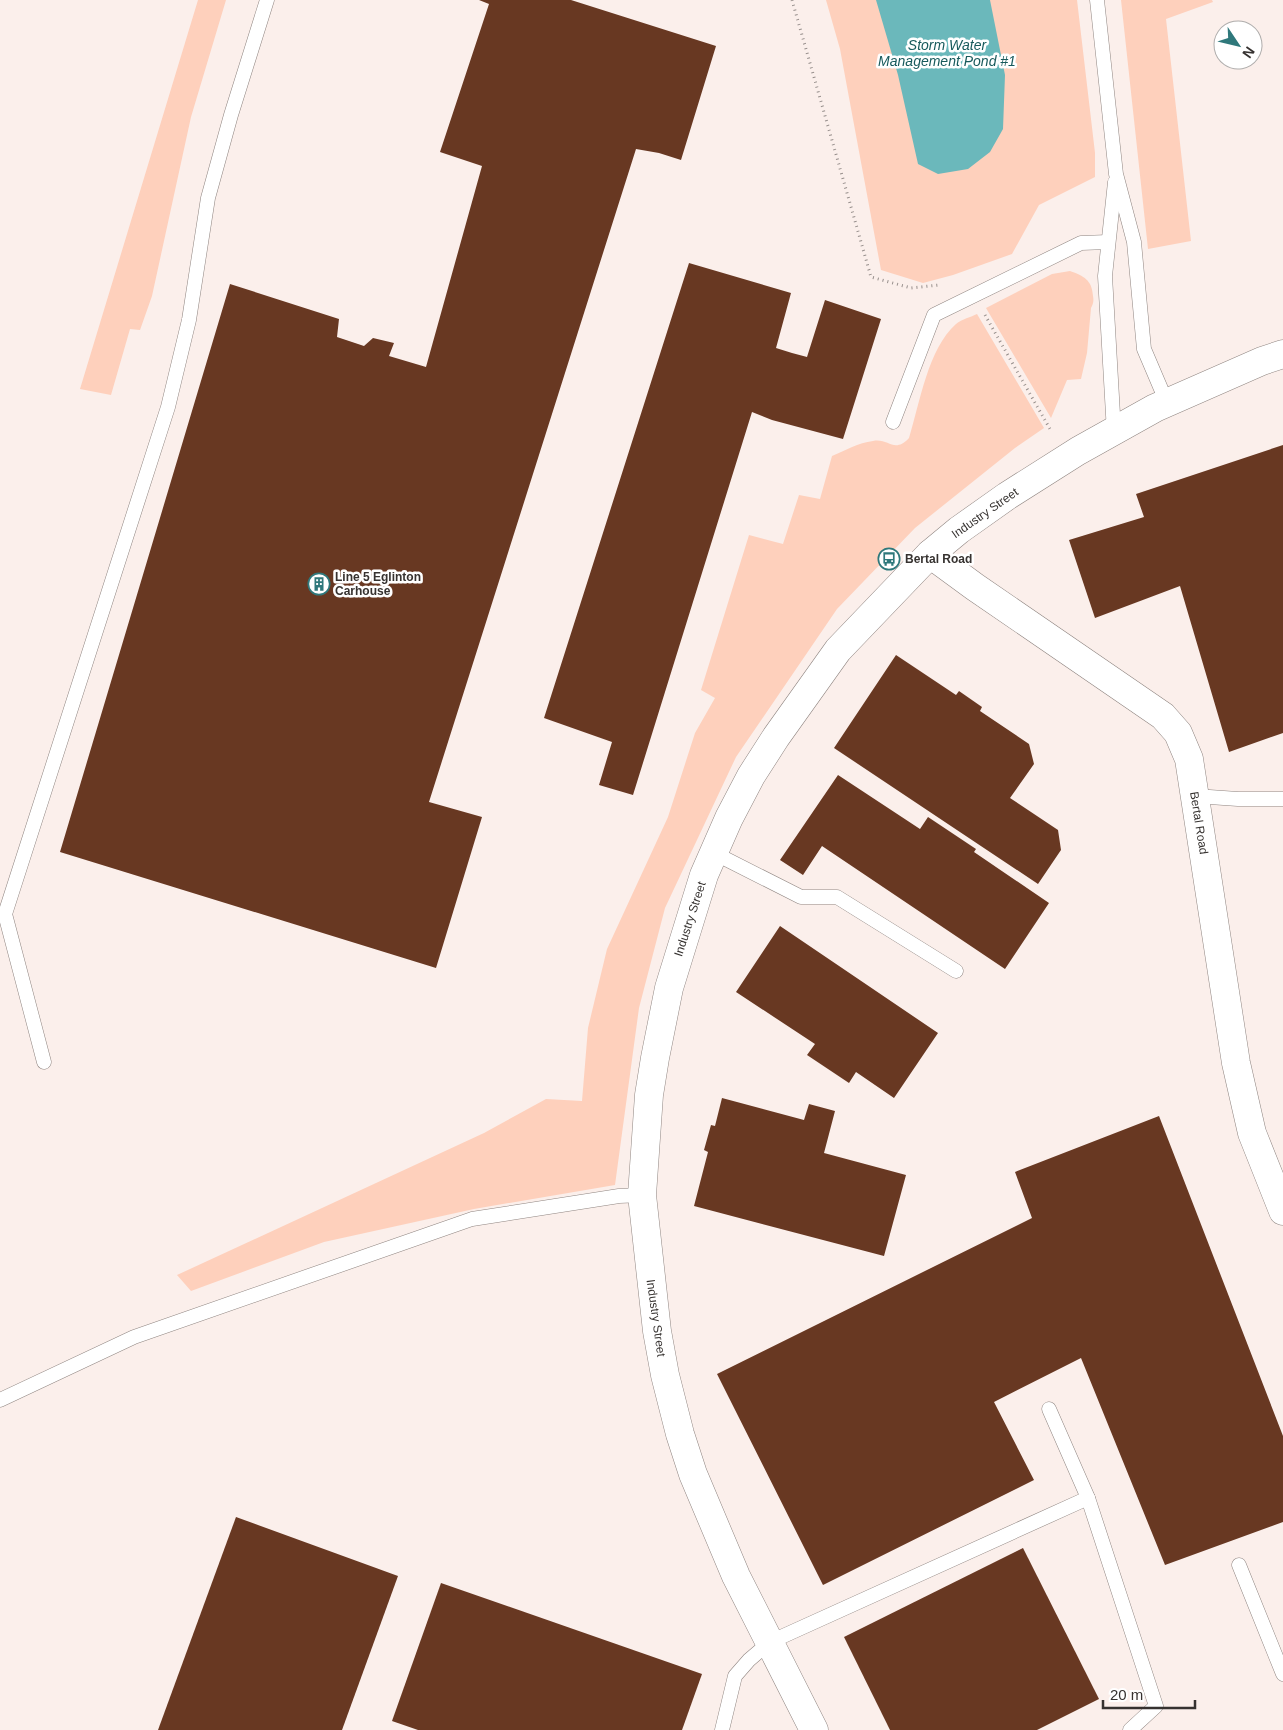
<svg xmlns="http://www.w3.org/2000/svg" width="1283" height="1730" viewBox="0 0 1283 1730" font-family="Helvetica,sans-serif">
<rect width="100%" height="100%" fill="#fbefeb"/>
<!-- green -->
<g fill="#fed0bc">
<polygon points="198,0 226,0 191,117 152,296 140,330 130,329 111,395 80,389"/>
<polygon points="826,0 1077,0 1095,153 1095,177 1039,205 1012,254 953,275 923,283 881,270 840,49"/>
<polygon points="1121,0 1212,0 1213,2 1166,19 1191,241 1148,249"/>
<path d="M1070,271C1084,276 1092,280 1093,296C1094,301 1093,304 1091,308L1087,353L1081,379L1067,380L1051,418L986,308L1052,274Z"/>
<path d="M977,314L1044,428L1015,448L915,528L837,609L736,757L665,908L639,1008L615,1185L474,1209L324,1242L191,1291L177,1275L484,1133L546,1099L582,1101L588,1028L607,949L668,817L695,733L715,698L701,690L749,535L783,544L799,495L820,499L832,456C846,450 858,443 873,441C889,438 894,454 909,438C920,402 928,349 956,324C962,319 971,317 977,314Z"/>
</g>
<!-- water -->
<polygon fill="#6bb8bb" points="876,0 990,0 1005,75 1003,129 990,152 968,169 938,174 918,164 898,75"/>
<!-- building -->
<g fill="#683822">
<polygon points="479,0 571,0 716,46 681,160 659,153 636,149 429,802 482,817 436,968 60,852 230,284 339,319 337,337 364,346 373,338 394,343 389,356 426,367 482,166 440,152 489,4"/>
<polygon points="689,263 791,293 776,348 792,353 807,357 825,300 881,319 843,439 772,420 752,412 633,795 599,785 612,742 544,718"/>
<polygon points="1283,445 1283,733 1229,752 1180,586 1095,618 1069,540 1144,517 1136,494"/>
<polygon points="896,655 956,695 959,691 982,707 980,711 1029,744 1034,764 1010,798 1058,830 1061,850 1038,884 834,748"/>
<polygon points="838,775 920,829 928,817 976,849 974,852 1049,903 1005,969 822,846 803,875 780,860"/>
<polygon points="780,926 938,1033 894,1098 856,1072 849,1083 807,1055 815,1044 736,992"/>
<polygon points="722,1098 804,1120 809,1104 835,1111 824,1153 906,1175 884,1256 694,1206 708,1152 704,1150 711,1125 715,1126"/>
<polygon points="1159,1116 1283,1436 1283,1522 1165,1565 1081,1358 994,1402 1034,1480 823,1585 717,1374 1032,1218 1015,1172"/>
<polygon points="236,1517 398,1576 342,1730 158,1730"/>
<polygon points="1023,1548 1099,1699 1037,1730 890,1730 844,1637"/>
<polygon points="441,1583 702,1674 682,1730 418,1730 392,1721"/>
</g>
<g fill="none" stroke-linecap="round" stroke-linejoin="round">
<!-- lane casing -->
<g stroke="#8f8581" stroke-width="15">
<g id="lane">
<polyline points="1097,0 1116,174 1134,242 1144,349 1167,403"/>
<polyline points="893,422 934,315 1081,243 1108,242"/>
<polyline points="1114,432 1105,276 1115,182"/>
<polyline points="1195,796 1238,799 1283,799"/>
<polyline points="714,853 801,897 837,897 956,971"/>
<polyline points="44,1062 5,914 168,407 189,320 208,198 231,115 267,0"/>
<polyline points="0,1400 134,1337 472,1219 619,1196 642,1195"/>
<polyline points="1049,1409 1088,1498"/>
<polyline points="1239,1565 1283,1674"/>
<polyline points="722,1730 735,1676 749,1660 770,1642 1088,1498 1156,1706 1130,1730"/>
</g>
</g>
<!-- street casing -->
<g stroke="#8f8581" stroke-width="29">
<polyline id="street" points="930,554 975,587 1163,716 1178,733 1189,759 1236,1063 1252,1133 1283,1211"/>
</g>
<!-- secondary casing -->
<g stroke="#8f8581" stroke-width="29">
<polyline id="secondary" points="814,1730 736,1576 693,1474 680,1434 665,1375 657,1331 642,1195 649,1095 655,1058 669,988 704,875 729,818 751,776 776,737 838,650 930,554 959,530 1007,496 1078,451 1155,408 1262,361 1283,354"/>
</g>
<!-- path -->
<g stroke="#978f8c" stroke-width="3" stroke-dasharray="1 4" stroke-linecap="butt">
<polyline points="792,0 871,277 911,288 939,285"/>
<polyline points="985,315 1050,429"/>
</g>
<!-- lane -->
<use href="#lane" stroke="#fff" stroke-width="14"/>
<!-- street -->
<use href="#street" stroke="#fff" stroke-width="28"/>
<!-- secondary -->
<use href="#secondary" stroke="#fff" stroke-width="28"/>
</g>
<!-- icons -->
<defs>
<g id="bus-ring" transform="scale(1.125)"><circle r="9.5" fill="#fff" stroke="#2f787b" stroke-width="1.5"/><path d="M-5-6H5V4H4V6H2V4H-2V6H-4V4H-5ZM-3.5-4V0h7V-4ZM-3.5 1.2v1.5H-2V1.2ZM2 1.2v1.5H3.5V1.2Z" fill="#2f787b"/></g>
<g id="building-ring" transform="scale(1.125)"><circle r="9.5" fill="#fff" stroke="#2f787b" stroke-width="1.5"/><path d="M-4-6H4V6H1V3H-1V6H-4ZM-2.5-4.3h1.7v1.8h-1.7ZM.8-4.3h1.7v1.8H.8ZM-2.5-1h1.7V.8h-1.7ZM.8-1h1.7V.8H.8Z" fill="#2f787b"/></g>
</defs>
<g fill-rule="evenodd">
<use href="#bus-ring" x="889" y="559"/>
<use href="#building-ring" x="319" y="584"/>
</g>
<g text-anchor="middle" stroke-width="5" stroke-linejoin="round" paint-order="stroke">
<!-- street labels -->
<g font-size="12" fill="#363230" stroke="#fff">
<text transform="translate(985 513) rotate(-35)" y="4">Industry Street</text>
<text transform="translate(1199 823) rotate(81)" y="4">Bertal Road</text>
<text transform="translate(690 919) rotate(-72)" y="4">Industry Street</text>
<text transform="translate(656 1318) rotate(82)" y="4">Industry Street</text>
</g>
<!-- poi labels -->
<g font-size="12" font-weight="bold" fill="#363230" stroke="#fff" text-anchor="start">
<text x="905" y="563">Bertal Road</text>
<text x="335" y="581">Line 5 Eglinton<tspan x="335" dy="14">Carhouse</tspan></text>
</g>
<!-- water labels -->
<g font-size="14" font-style="italic" fill="#185a5c" stroke="#fff">
<text x="947" y="50">Storm Water<tspan x="947" dy="16">Management Pond #1</tspan></text>
</g>
</g>
<!-- north arrow -->
<g transform="translate(1238 45) rotate(125)"><circle r="24" fill="#ffffff" stroke="#afadac"/>
<path d="M0-4L9 19L0 12L-9 19Z" fill="#2f787b"/>
<text y="-8" font-size="14" font-weight="bold" text-anchor="middle" fill="#363230">N</text>
</g>
<!-- scale -->
<path d="M1103 1700v8h92v-8" fill="none" stroke="#363230" stroke-width="2.5"/>
<text x="1110" y="1700" font-size="15" fill="#363230" stroke="#ffffff" stroke-width="4" paint-order="stroke">20 m</text>
</svg>
